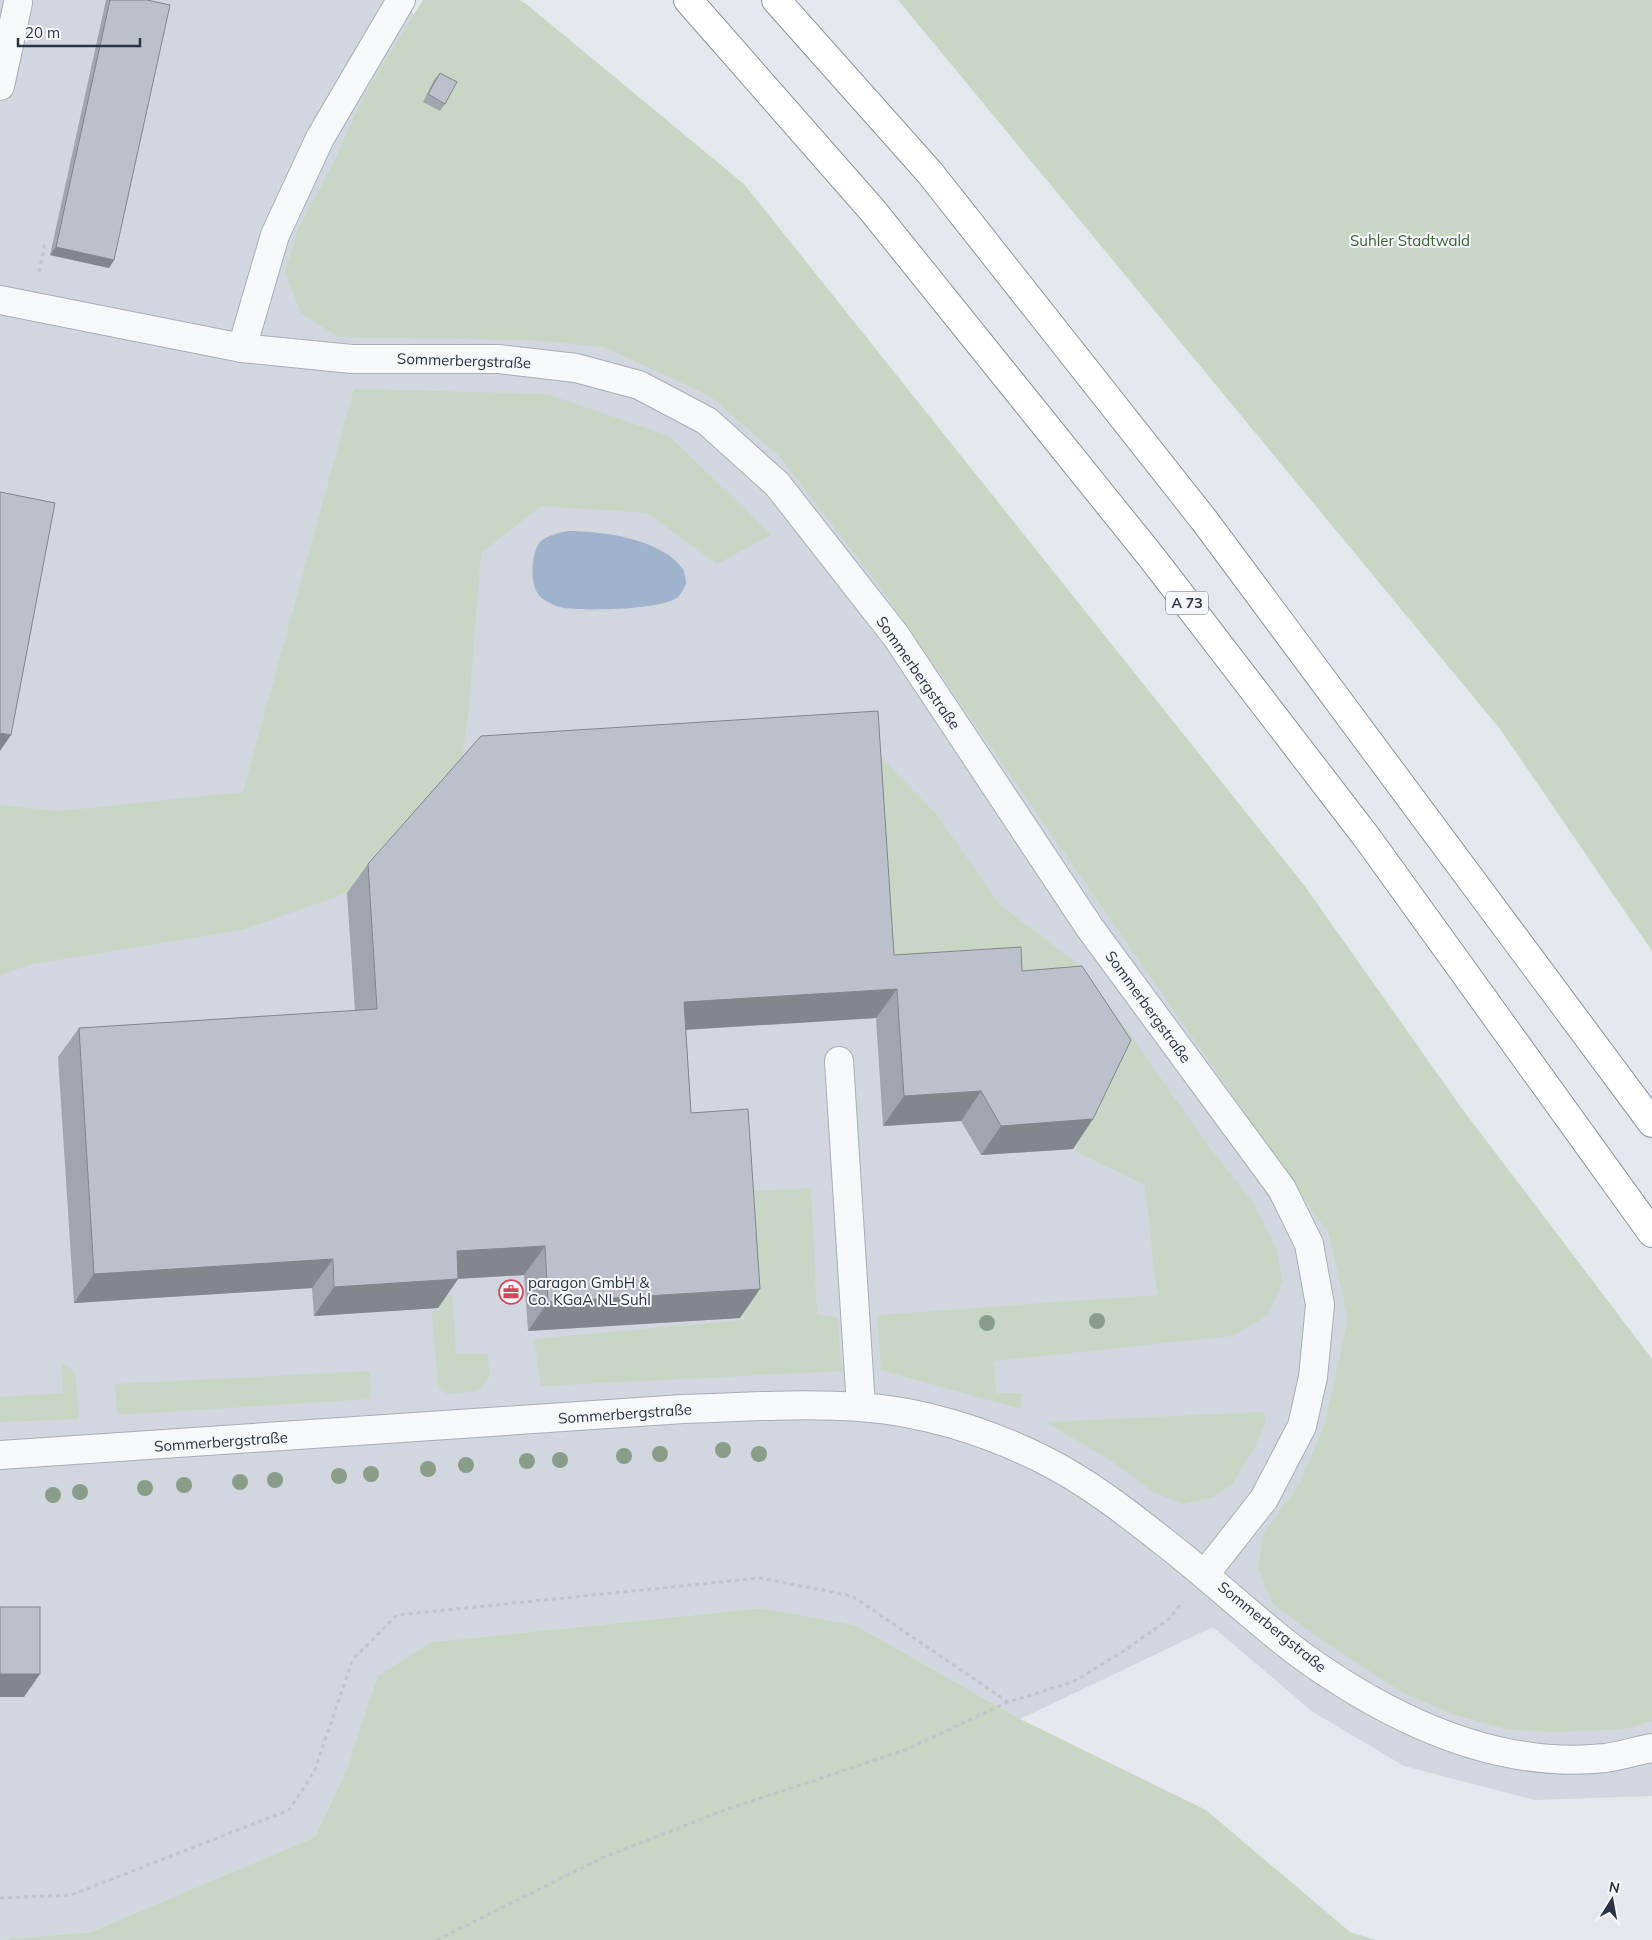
<svg xmlns="http://www.w3.org/2000/svg" width="1652" height="1940" viewBox="0 0 1652 1940" font-family="Mulish,sans-serif">
<rect width="100%" height="100%" fill="#e4e7ec"/>
<!-- built -->
<polygon fill="#d2d6de" points="0,0 399,0 756,339 1652,1372 1652,1796 1535,1800 1404,1766 1313,1712 1213,1627 1020,1719 855,1625 762,1608 432,1642 348,1767 315,1837 91,1932 0,1940"/>
<!-- green -->
<g fill="#c9d6c5">
<polygon points="423,0 519,0 525,3 744,184 1304,885 1463,1110 1652,1359 1652,1721 1625,1729 1555,1732 1505,1729 1453,1714 1403,1693 1312,1633 1273,1604 1258,1568 1263,1534 1300,1483 1325,1423 1348,1318 1329,1234 875,580 779,456 710,396 604,347 531,340 338,337 301,313 285,272 299,227 332,166 365,93"/>
<polygon points="898,0 1652,0 1652,951 1500,729"/>
<polygon points="354,389 547,394 669,436 771,535 717,564 647,513 541,506 481,553 468,716 461,765 347,893 242,930 32,964 0,975 0,805 60,811 243,792"/>
<polygon points="862,738 937,815 1000,905 1083,968 1210,1148 1252,1201 1276,1248 1283,1283 1267,1316 1232,1336 994,1361 996,1393 1021,1393 1021,1409 881,1370 877,1315 1157,1295 1145,1185 1075,1151 1113,1069 879,977"/>
<polygon points="811,1188 817,1315 837,1317 842,1371 541,1386 534,1339 744,1320 739,1192"/>
<polygon points="439,1295 452,1295 456,1354 488,1354 489,1379 477,1391 447,1394 438,1385 432,1312 440,1311"/>
<polygon points="61,1362 75,1372 79,1419 0,1422 0,1397 63,1393"/>
<polygon points="370,1371 371,1399 117,1415 115,1384"/>
<polygon points="1263,1412 1266,1420 1255,1447 1233,1483 1214,1497 1183,1504 1153,1492 1113,1462 1046,1422"/>
<polygon points="762,1608 855,1625 1020,1719 1206,1810 1350,1932 1376,1940 0,1940 91,1932 315,1837 348,1767 378,1676 432,1642"/>
</g>
<!-- water -->
<path fill="#9fb4cc" d="M568,531C602,531 662,539 683,569C685,573 686,580 686,584C684,588 681,594 678,597C663,610 585,611 564,608C558,607 548,603 543,599C529,590 530,555 540,542C547,535 559,533 568,531Z"/>
<g fill="none" stroke-linecap="round" stroke-linejoin="round">
<!-- minor casing -->
<g stroke="#a9aeb7" stroke-width="30">
<g id="minor">
<polyline points="0,86 18,3"/>
<polyline points="0,300 242,348 352,359 499,359 576,368 639,385 707,421 777,484 896,636 1090,928 1282,1189 1309,1244 1320,1305 1313,1377 1302,1426 1264,1499 1205,1574"/>
<polyline points="242,348 275,235 320,138 401,0"/>
<polyline points="839,1061 861,1407"/>
<path d="M0,1455L683,1409C742,1407 802,1403 860,1407C921,1411 985,1431 1040,1458C1085,1480 1125,1511 1164,1542C1211,1578 1254,1620 1301,1655C1387,1717 1495,1770 1605,1758C1620,1756 1636,1751 1652,1748"/>
</g>
</g>
<!-- highway casing -->
<g stroke="#8b94a3" stroke-width="30">
<g id="highway">
<polyline points="688,0 873,211 1153,559 1368,839 1652,1233"/>
<polyline points="776,0 930,173 1204,520 1652,1123"/>
</g>
</g>
<!-- path -->
<g stroke="#c2c5cb" stroke-width="3" stroke-dasharray="4 4" stroke-linecap="butt">
<polyline points="39,272 45,243"/>
<polyline points="0,1898 71,1895 289,1810 314,1772 353,1659 397,1615 760,1578 852,1596 1008,1702"/>
<polyline points="437,1940 602,1858 725,1810 905,1750 1008,1702 1073,1682 1125,1650 1169,1619 1183,1601"/>
</g>
<!-- minor -->
<use href="#minor" stroke="#f7f8fa" stroke-width="28"/>
<!-- highway -->
<use href="#highway" stroke="#fff" stroke-width="28"/>
</g>
<!-- trees -->
<g fill="#899d89">
<circle cx="1097" cy="1321" r="8"/>
<circle cx="987" cy="1323" r="8"/>
<circle cx="723" cy="1450" r="8"/>
<circle cx="660" cy="1454" r="8"/>
<circle cx="759" cy="1454" r="8"/>
<circle cx="624" cy="1456" r="8"/>
<circle cx="560" cy="1460" r="8"/>
<circle cx="527" cy="1461" r="8"/>
<circle cx="466" cy="1465" r="8"/>
<circle cx="428" cy="1469" r="8"/>
<circle cx="371" cy="1474" r="8"/>
<circle cx="339" cy="1476" r="8"/>
<circle cx="275" cy="1480" r="8"/>
<circle cx="240" cy="1482" r="8"/>
<circle cx="184" cy="1485" r="8"/>
<circle cx="145" cy="1488" r="8"/>
<circle cx="80" cy="1492" r="8"/>
<circle cx="53" cy="1495" r="8"/>
</g>
<!-- wall -->
<g fill="#a1a5ae">
<polygon points="106,0 147,0 114,260 109,268 50,255"/>
<polygon points="440,73 445,104 440,111 423,102 434,80"/>
<polygon points="368,864 894,955 1022,971 1093,1119 1073,1149 981,1155 961,1121 883,1126 876,1018 686,1030 691,1113 740,1318 528,1331 524,1275 458,1279 438,1308 314,1316 312,1288 74,1303 58,1057 79,1028 355,1011 347,893"/>
</g>
<!-- shaded-wall -->
<g fill="#83868d">
<polygon points="56,247 114,260 109,268 50,255"/>
<polygon points="0,733 11,735 0,751"/>
<polygon points="897,989 876,1018 663,1031 684,1002"/>
<polygon points="981,1091 961,1121 883,1126 904,1096"/>
<polygon points="1093,1119 1073,1149 981,1155 1001,1126"/>
<polygon points="545,1246 524,1275 436,1280 457,1251"/>
<polygon points="333,1259 312,1288 74,1303 94,1274"/>
<polygon points="458,1279 438,1308 314,1316 334,1287"/>
<polygon points="760,1289 740,1318 528,1331 548,1302"/>
<polygon points="0,1674 40,1674 24,1697 0,1697"/>
</g>
<!-- building -->
<g fill="#bbc0ca" stroke="#83868d">
<polygon points="110,0 147,0 170,5 114,260 56,247"/>
<polygon points="440,73 457,82 445,104 428,94"/>
<polygon points="0,492 55,503 11,735 0,733"/>
<polygon points="878,711 894,955 1021,947 1022,971 1082,966 1131,1040 1093,1119 1001,1126 981,1091 904,1096 897,989 684,1002 691,1113 748,1109 760,1289 548,1302 545,1246 457,1251 458,1279 334,1287 333,1259 94,1274 79,1028 377,1009 368,864 481,736"/>
<rect x="0" y="1607" width="40" height="67"/>
</g>
<!-- icons -->
<defs>
<g id="office-ring" transform="scale(1.25)"><circle r="9.5" fill="#f4f6f9" stroke="#d1495b" stroke-width="1.5"/><path d="M-6-3h4V-5.5h4V-3h4V5H-6ZM-1-4.5V-3h2v-1.5ZM-6 0V1H6V0Z" fill="#d1495b"/></g>
</defs>
<g fill-rule="evenodd">
<use href="#office-ring" x="511" y="1292"/>
</g>
<g text-anchor="middle" stroke-width="4" stroke-linejoin="round" paint-order="stroke">
<!-- shield labels -->
<rect fill="#f4f6f9" stroke="#676e7b" stroke-width="1" x="1166" y="591.5" width="42" height="23" rx="4"/>
<g font-size="14" font-weight="bold" fill="#2b3445">
<text x="1187" y="608">A 73</text>
</g>
<!-- park labels -->
<g font-size="15" fill="#3f6138" stroke="#f4f6f9">
<text x="1410" y="246">Suhler Stadtwald</text>
</g>
<!-- street labels -->
<g font-size="15" fill="#2b3445" stroke="#f4f6f9">
<text transform="translate(464 361) rotate(2)" y="5">Sommerbergstraße</text>
<text transform="translate(918 673) rotate(55)" y="5">Sommerbergstraße</text>
<text transform="translate(1148 1007) rotate(54)" y="5">Sommerbergstraße</text>
<text transform="translate(625 1414) rotate(-4)" y="5">Sommerbergstraße</text>
<text transform="translate(221 1442) rotate(-4)" y="5">Sommerbergstraße</text>
<text transform="translate(1272 1627) rotate(39)" y="5">Sommerbergstraße</text>
</g>
<!-- poi labels -->
<g font-size="15" fill="#2b3445" stroke="#f4f6f9" text-anchor="start">
<text x="528" y="1288">paragon GmbH &amp;<tspan x="528" dy="17">Co. KGaA NL Suhl</tspan></text>
</g>
</g>
<!-- north arrow -->
<g transform="translate(1612 1900) rotate(11)" stroke="#f4f6f9" stroke-width="4" paint-order="stroke">
<path d="M0-4L9 19L0 12L-9 19Z" fill="#2b3445"/>
<text y="-8" font-size="14" font-weight="bold" text-anchor="middle" fill="#2b3445">N</text>
</g>
<!-- scale -->
<path d="M18 38v8h122v-8" fill="none" stroke="#2b3445" stroke-width="2.5"/>
<text x="25" y="38" font-size="15" fill="#2b3445" stroke="#f4f6f9" stroke-width="4" paint-order="stroke">20 m</text>
</svg>
